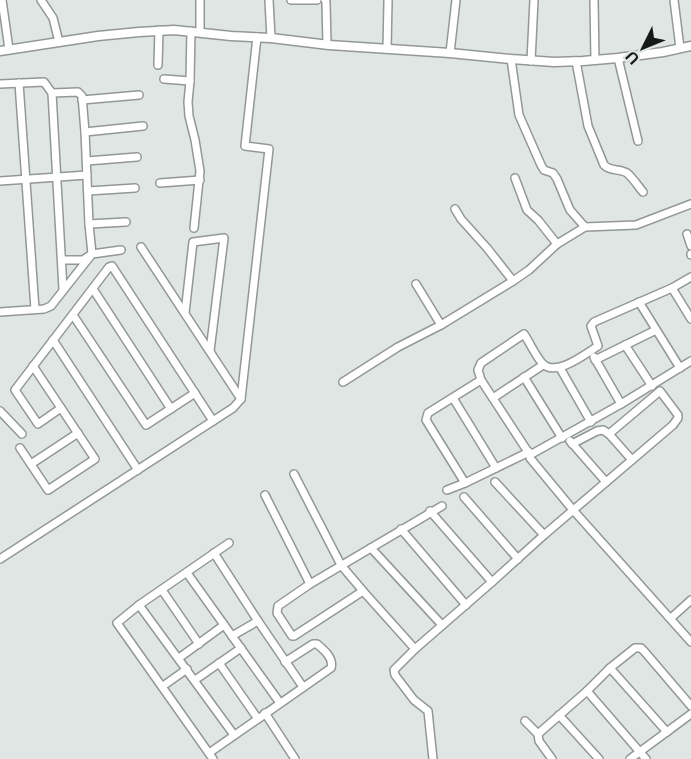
<svg xmlns="http://www.w3.org/2000/svg" width="691" height="759" viewBox="0 0 691 759" font-family="Arial,sans-serif">
<rect width="100%" height="100%" fill="#e0e6e4"/>
<g fill="none" stroke-linecap="round" stroke-linejoin="round">
<!-- minor casing -->
<g stroke="#939896" stroke-width="10">
<g id="minor">
<polyline points="2,0 9,49"/>
<polyline points="41,0 53,18 59,42"/>
<polyline points="200,0 200,32"/>
<polyline points="269,0 271,38"/>
<polyline points="291,0 317,0"/>
<polyline points="325,0 326,2 327,45"/>
<polyline points="594,0 595,60"/>
<polyline points="674,0 680,48"/>
<polyline points="191,31 190,81 188,102 189,116 195,140 200,171 194,228"/>
<polyline points="387,49 388,1"/>
<polyline points="450,53 456,0"/>
<polyline points="618,58 638,141"/>
<polyline points="511,59 519,115 541,165 544,170 553,173 557,179 570,210 585,227"/>
<polyline points="531,61 534,0"/>
<path d="M576,61L588,126L604,165C611,172 619,168 627,173C633,178 638,186 643,192"/>
<polyline points="158,65 159,30"/>
<polyline points="164,79 190,81"/>
<polyline points="19,83 35,309"/>
<polyline points="0,84 44,82 52,93 78,92 82,96 85,132 89,224 92,254 51,306 44,309 0,312"/>
<polyline points="52,93 63,289"/>
<polyline points="82,100 139,95"/>
<polyline points="85,132 143,126"/>
<polyline points="87,161 137,157"/>
<polyline points="515,178 527,210 538,220 557,244"/>
<polyline points="0,181 87,175"/>
<polyline points="160,183 200,180"/>
<polyline points="88,191 135,188"/>
<polyline points="455,209 461,219 487,248 513,281"/>
<polyline points="89,224 126,222"/>
<polyline points="687,234 691,246"/>
<polyline points="141,247 241,399"/>
<polyline points="691,254 691,255"/>
<polyline points="62,260 83,260 92,254 121,250"/>
<polyline points="416,284 441,325"/>
<polyline points="672,288 691,319"/>
<polyline points="93,289 171,409"/>
<polyline points="639,302 680,368"/>
<polyline points="185,313 193,242 224,238 210,351"/>
<polyline points="73,315 146,425 195,393"/>
<polyline points="53,340 138,470"/>
<polyline points="625,345 652,386"/>
<polyline points="594,357 621,404"/>
<polyline points="595,360 656,330"/>
<polyline points="691,361 621,404 530,455 530,458 573,510 691,642"/>
<polyline points="560,368 591,422"/>
<polyline points="524,377 562,438"/>
<polyline points="481,380 428,413 426,420 465,483 529,452"/>
<polyline points="343,382 398,347 441,325 513,281 529,270 557,244 585,227 636,225 691,204"/>
<polyline points="453,398 496,468"/>
<polyline points="493,398 543,365"/>
<polyline points="61,408 38,424 15,390 109,267 112,266 213,421"/>
<polyline points="0,411 22,434"/>
<polyline points="570,441 606,482"/>
<polyline points="572,444 597,431 603,430 609,434 632,460"/>
<polyline points="20,448 48,490 95,459 33,366"/>
<path d="M530,455L481,380L478,370L481,363L524,334C530,343 535,355 542,363C555,378 585,354 598,346L591,326L594,322L672,288L691,277"/>
<polyline points="31,464 78,433"/>
<polyline points="294,474 341,565 363,591 415,649"/>
<polyline points="495,482 544,535"/>
<polyline points="447,490 465,483"/>
<polyline points="265,495 310,584"/>
<polyline points="464,497 518,559"/>
<polyline points="430,511 492,582"/>
<polyline points="401,529 466,605"/>
<polyline points="371,548 442,625"/>
<polyline points="214,553 258,621 303,687"/>
<polyline points="0,559 233,408 241,399 269,149 245,146 257,37"/>
<polyline points="187,573 280,703"/>
<polyline points="162,590 199,644"/>
<polyline points="363,591 294,636 292,636 277,613 278,606 310,584 442,506"/>
<polyline points="139,605 234,735"/>
<polyline points="671,618 691,600"/>
<polyline points="232,636 258,621"/>
<polyline points="179,658 224,625"/>
<polyline points="219,663 258,719"/>
<polyline points="610,668 667,732"/>
<polyline points="195,680 241,648"/>
<polyline points="163,686 187,669"/>
<polyline points="587,691 646,759"/>
<polyline points="265,713 295,759"/>
<polyline points="559,715 599,759"/>
<polyline points="525,721 538,734"/>
<path d="M209,753L331,668C334,658 324,650 317,644H313L285,662"/>
<polyline points="213,759 117,623 139,605 229,543"/>
<polyline points="433,759 428,711 414,700 395,675 394,670 415,649 492,582 544,535 673,425 678,418 678,415 660,391 609,434"/>
<polyline points="552,759 539,741 538,734 587,691 610,668 635,648 641,648 644,651 691,706"/>
<polyline points="630,759 691,714"/>
</g>
</g>
<!-- tertiary casing -->
<g stroke="#939896" stroke-width="11">
<polyline id="tertiary" points="0,51 98,36 139,32 174,30 231,36 271,38 329,45 450,53 511,59 554,62 583,61 618,58 663,52 691,46"/>
</g>
<!-- minor -->
<use href="#minor" stroke="#fff" stroke-width="7"/>
<!-- tertiary -->
<use href="#tertiary" stroke="#fff" stroke-width="8"/>
</g>
<!-- north arrow -->
<g transform="translate(643 48) rotate(227)" stroke="#e0e6e4" stroke-width="4.5" paint-order="stroke">
<path d="M0-4.5L10 22L0 15L-10 22Z" fill="#171919"/>
<text y="-9" font-size="16" font-weight="bold" text-anchor="middle" fill="#171919">U</text>
</g>
</svg>
